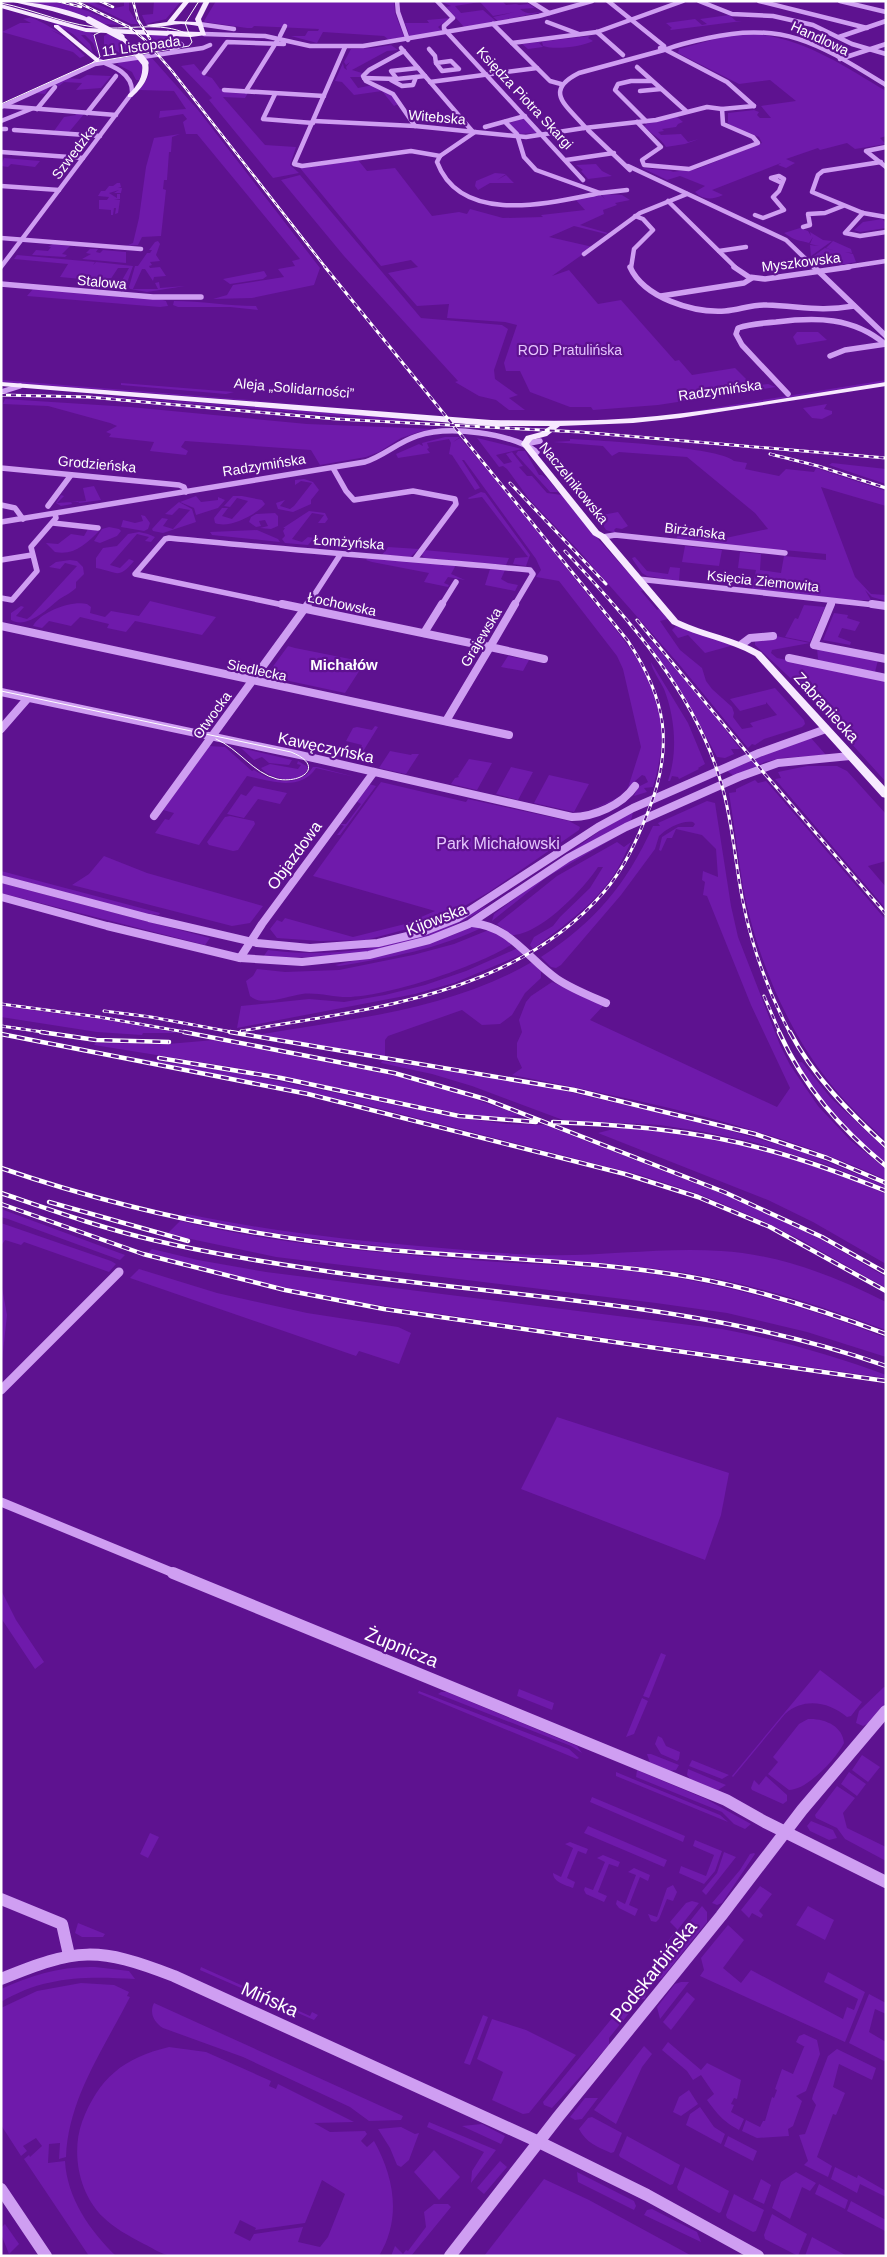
<svg xmlns="http://www.w3.org/2000/svg" width="887" height="2257" viewBox="0 0 887 2257" font-family="Arial,sans-serif">
<rect width="100%" height="100%" fill="#5e1290"/>
<!-- green -->
<g fill="#6f1aab" fill-rule="evenodd">
<polygon points="17,1 53,1 88,11 120,25 104,24 44,6"/>
<polygon points="83,1 90,1 110,9 124,6 124,1 129,1 129,10 138,24 131,24"/>
<polygon points="154,1 181,1 166,19 146,24 142,15 153,14"/>
<polygon points="216,1 394,1 395,13 404,37 389,40 384,36 323,32 317,43 291,36 305,36 308,31 318,31 319,29 254,26 252,28 247,28 205,22 204,21"/>
<path d="M440,1H502L506,5L516,4L519,5L528,4L524,1L535,8L520,9C528,16 533,12 542,12L498,21L493,17L515,12L493,16L480,2L455,6L461,13L483,10L497,22L464,27L446,7L451,6Z"/>
<polygon points="729,15 736,21 742,21 671,30 670,29 672,28 666,23 695,19 702,25 707,24 700,19"/>
<path d="M28,18C30,14 57,31 65,36L51,30L66,38L85,56L80,58L73,52L2,32L20,23H31L23,19Z"/>
<polygon points="450,18 438,27 442,31 410,37 405,23 429,23 427,20"/>
<polygon points="49,21 95,32 90,34 93,34 99,57 93,43 85,35 81,35 90,44 93,53 73,34"/>
<path d="M107,34C118,34 128,46 134,54L122,55L113,48H115L113,46L106,48L111,49L119,56L109,57L104,45V36Z"/>
<polygon points="149,34 168,35 178,45 174,48 163,50"/>
<path d="M757,34C807,40 846,67 886,91V136L880,138L886,144L855,149L847,143L820,150L818,148L786,159L795,163L786,168L778,165L781,163L712,190L723,195C712,200 703,200 695,192L705,186L680,176L667,180L642,168L673,171L671,172L697,169L762,143L759,137L730,125L728,123V113L754,110L759,112L757,115L760,118H771L761,106L796,101L770,80L739,84L678,53L679,49L726,36Z"/>
<path d="M590,36L588,38L593,41C581,47 555,50 543,46L542,42L539,43L543,47L528,49L522,44Z"/>
<polygon points="391,45 398,50 387,51 352,70 362,73 361,77 350,77 358,88 373,85 392,94 398,104 394,106 382,91 354,95 342,82 335,81 343,63 344,68 347,70 346,67 350,62 346,65 344,62 351,49 373,48"/>
<path d="M151,57L198,110L320,268L314,285L252,298L213,299L227,295L233,285L284,277L278,269L295,266L292,261L300,259L197,134H186L183,122L187,119L183,114L159,118L160,111L186,109L174,91L139,90C147,81 155,68 145,58Z"/>
<path d="M138,59C144,66 144,72 139,80H136L132,72L117,64L121,61Z"/>
<polygon points="194,64 200,71 202,70 204,75 212,78 220,89 248,93 245,98 223,97 265,145 296,147 290,165 299,173 273,178 209,100 212,98 181,66"/>
<polygon points="87,75 111,76 101,88 76,90 82,83 64,82 59,86 55,84 49,87 45,94 36,93 24,97 67,78 80,79"/>
<polygon points="75,114 84,114 69,132 54,131 64,117 76,115"/>
<path d="M676,116L683,122L678,124L676,127L662,129L664,131L658,132L661,135L681,134L688,142L699,139L685,144L666,147C661,138 652,135 644,126L649,122Z"/>
<polygon points="523,118 537,133 518,134 508,124"/>
<polygon points="180,134 172,137 171,152 169,152 167,180 164,180 163,189 166,190 161,236 142,237 138,245 126,246 133,243 139,218 146,167 154,138"/>
<polygon points="4,158 40,161 35,167 11,164 8,167 1,166"/>
<polygon points="358,160 367,171 395,168 432,216 459,212 467,214 470,209 503,218 543,217 541,215 585,210 575,199 600,194 605,199 601,194 622,195 630,200 615,203 617,205 603,210 604,214 580,225 608,233 606,234 574,226 549,237 593,247 552,276 569,270 598,304 621,300 675,361 679,360 692,375 735,368 755,388 759,388 759,385 768,384 776,387 658,405 593,410 591,407 570,407 530,392 520,371 506,371 504,363 517,325 505,322 447,318 449,304 417,306 388,273 418,267 411,260 381,266 300,168"/>
<polygon points="596,164 602,171 612,176 588,179 581,171 583,170 576,165"/>
<polygon points="495,173 506,174 497,180 506,175 514,183 490,183 478,190 475,186 476,181"/>
<polygon points="300,175 421,318 502,325 508,329 494,370 495,379 516,394 518,395 509,398 525,410 509,410 496,400 479,396 455,382 458,381 344,256 281,180"/>
<polygon points="117,183 120,183 121,187 118,188 122,188 121,193 114,193 119,190 109,193 117,198 117,194 120,194 120,199 114,200 120,200 118,213 115,214 116,208 114,208 113,215 111,215 111,210 99,209 99,200 107,200 109,197 98,196 101,191 105,191 109,186 113,186"/>
<polygon points="882,219 886,223 886,228 860,232 854,230 863,222"/>
<path d="M800,228L808,231L811,236L810,232L823,240L832,241L811,256L810,245L819,246L810,244L813,237L809,243C799,240 795,241 784,233Z"/>
<polygon points="158,241 160,244 156,255 160,261 150,262 152,265 149,266 150,268 160,267 166,276 154,277 153,281 145,269 142,269 133,289 158,289 155,283 159,282 160,288 185,286 147,292 130,289 129,287 135,266 138,266 147,253 150,253 152,250 149,250 155,242"/>
<polygon points="833,241 851,249 852,253 845,252 853,254 856,262 840,265 842,263 834,257 813,260 811,258 825,248 836,251 826,248"/>
<polygon points="53,244 70,246 62,254 67,255 65,257 32,255 36,250 48,251 51,247 48,247"/>
<polygon points="90,249 98,249 96,252 100,253 103,250 126,252 126,263 82,259 91,254 86,253"/>
<polygon points="17,255 95,262 93,265 96,262 133,266 127,283 117,289 129,268 118,268 108,283 116,285 113,289 80,286 83,281 81,279 60,277 68,264 14,259"/>
<polygon points="264,271 267,276 263,279 230,284 223,279"/>
<polygon points="33,289 159,299 166,301 168,306 160,307 27,296"/>
<path d="M174,301C201,301 228,306 256,306L258,310L230,307H178L173,305Z"/>
<polygon points="797,332 818,332 827,340 797,345 793,337"/>
<polygon points="1,380 361,409 1,382"/>
<polygon points="886,380 886,382 730,407 676,414"/>
<polygon points="121,383 234,392 226,394 121,385"/>
<polygon points="89,395 124,397 410,419 402,421"/>
<polygon points="5,399 130,407 307,424 435,429 422,431 401,438 379,452 366,457 320,465 311,450 185,441 181,447 188,451 186,455 150,451 154,442 109,437 111,434 106,432 117,426 110,423 48,406 3,404"/>
<polygon points="827,404 824,409 832,411 832,414 822,419 812,418 803,408"/>
<path d="M445,437H460L453,442L460,438C504,489 545,541 587,594C612,626 644,659 656,698C665,730 662,757 653,787L644,788L647,792L634,796L638,787L648,782L645,776L642,775L634,782L626,795L582,814L626,794L641,747L623,669L617,656L559,581L536,577L541,570L536,559L464,460H462L480,488L475,490L452,455L449,454L451,443L449,439L427,443L429,448L427,449L430,453L398,458L396,454L419,444L423,446L422,443Z"/>
<polygon points="477,438 522,449 496,455 504,464 512,462 506,454 512,452 523,466 519,467 527,476 532,476 547,493 562,495 590,530 644,590 641,591 657,610 659,609 668,619 660,621 680,650 702,668 706,681 712,689 732,707 734,713 733,717 742,729 753,727 750,723 777,715 766,702 766,704 740,711 730,699 775,688 804,720 805,724 802,727 764,739 755,745 752,744 748,748 678,663 579,551 529,499 507,469 503,466 499,467"/>
<path d="M570,439C595,440 720,447 734,461L747,463L745,469L779,476L786,469L814,472L816,468L886,491V506L821,487L855,577L871,594L886,595V601L872,597L865,590L871,600H850L752,589L756,570L738,568L740,552L761,554L760,570L781,573L784,556L826,560V554L784,550L780,551L676,539L678,535L685,534L721,539L768,529L755,513L687,457L619,452L612,456L603,446L553,442L570,441Z"/>
<polygon points="518,451 525,451 539,475 542,475 550,481 558,492 550,492 516,454"/>
<polygon points="832,463 886,469 886,484 829,465"/>
<polygon points="304,479 313,482 319,490 311,500 311,504 293,512 278,509 276,503 285,500 280,506 290,509 294,506 312,483 301,481 295,485 295,480"/>
<polygon points="94,486 101,500 79,503 78,501 71,502 72,504 61,506 56,503 61,495 64,496 57,503 86,501 83,488"/>
<polygon points="481,492 485,493 530,555 526,566 513,564 515,558 528,557 482,497 469,499 468,498"/>
<polygon points="196,496 201,502 218,500 218,497 225,500 218,508 196,515 194,508 180,502"/>
<path d="M233,496H242L262,500L265,504C256,515 229,529 215,523L214,518L222,508H228L222,516L232,519L248,501L237,498L230,507L224,506Z"/>
<polygon points="179,502 192,509 196,522 163,533 153,531 152,529 162,518 168,519 163,526 173,529 190,510 179,508 172,515 165,514"/>
<polygon points="309,511 325,513 328,519 325,523 318,523 324,515 312,513 292,539 302,542 308,537 314,538 308,545 285,543 282,539 285,536 283,531 285,528 283,528"/>
<polygon points="618,512 628,526 622,529 616,528 614,530 616,533 606,530 597,516"/>
<polygon points="275,513 278,516 278,526 271,529 260,528 268,526 265,520 259,521 261,526 256,527 249,522 251,517 256,514"/>
<polygon points="141,515 145,516 150,523 148,529 144,531 121,527 123,520 135,523 143,521"/>
<polygon points="109,527 119,529 121,531 117,536 100,543 94,541 102,529"/>
<path d="M88,529L99,531C86,544 74,556 55,552L46,543L58,544L71,534L84,536Z"/>
<polygon points="257,530 278,539 280,542 212,535 210,532"/>
<path d="M139,532L148,534L155,537L151,542L145,541L149,537L137,534L110,565L120,568L129,559L134,561C118,580 118,572 96,568V558L103,548L117,546L128,534Z"/>
<polygon points="685,546 722,550 719,566 682,562"/>
<polygon points="388,547 419,549 410,557 382,555"/>
<polygon points="424,550 509,558 506,565 424,558 421,554"/>
<polygon points="635,557 647,571 668,574 670,567 680,568 679,581 647,576 642,573 633,560 632,558"/>
<polygon points="368,558 456,565 451,574 465,580 448,577 444,583 449,585 448,587 424,582 429,573 372,562 366,560"/>
<path d="M70,560L77,561L83,567L84,574L76,582V588C70,594 63,596 57,601C51,606 27,630 11,620V613L21,606L24,607L16,616L27,619L31,616L77,566L65,563L60,569L49,567L56,562Z"/>
<polygon points="490,569 505,570 501,579 508,583 518,585 515,591 485,585"/>
<path d="M150,601L216,617L202,635L135,621L126,632L107,628L109,624L80,617L71,626L49,621L42,628L33,626C40,612 72,600 87,604L91,607L90,613L105,617L111,611L139,616Z"/>
<polygon points="804,605 825,607 810,642 785,637 795,618 798,619"/>
<polygon points="834,613 848,615 847,618 860,622 855,631 842,628 838,637 851,642 850,645 823,640"/>
<polygon points="676,626 734,645 705,653 688,635 678,638 672,630"/>
<polygon points="776,636 810,643 772,650 771,653 777,658 886,680 886,782 803,690 755,645 755,640"/>
<polygon points="648,642 652,642 711,711 740,749 731,749 734,754 725,758 717,757 686,699"/>
<polygon points="288,646 295,648 365,662 345,693 266,676"/>
<polygon points="817,648 878,660 875,672 821,662 818,659"/>
<polygon points="508,656 529,660 523,671 501,667"/>
<path d="M651,662L688,723L705,764L698,768L699,769L679,779L678,777L672,776L670,781H668C678,752 675,717 664,689C660,681 651,668 651,662Z"/>
<polygon points="375,726 378,727 362,753 358,752 362,745 346,741 353,728 357,727 372,730"/>
<polygon points="811,738 826,755 782,758 765,762 734,776 727,771 764,755"/>
<path d="M209,746L225,747L252,771L254,770C272,782 299,788 313,767H317L355,777L316,768C300,792 270,781 247,776L199,845L155,833L165,819L169,820L174,813L163,810Z"/>
<polygon points="241,748 292,760 289,765 269,763 262,757 254,760"/>
<polygon points="390,751 411,755 412,754 419,754 406,774 379,768"/>
<polygon points="469,759 492,763 477,790 451,784 455,778 459,777 458,776"/>
<path d="M298,761L308,767C304,788 270,779 261,768L270,764L298,769L301,765L297,764Z"/>
<polygon points="807,766 837,766 847,771 886,814 886,861 868,866 886,887 886,909 775,779 781,778 778,772"/>
<polygon points="511,767 533,772 518,800 496,794"/>
<polygon points="549,775 589,784 574,812 534,803"/>
<path d="M755,780L758,783L766,781L886,920V1141C864,1120 841,1099 823,1074C784,1023 755,951 743,887C738,856 734,824 729,793L736,792V789Z"/>
<polygon points="381,782 466,802 468,799 569,821 580,827 579,830 489,892 449,915 426,924 366,940 320,941 277,938 270,929 277,920 282,922 285,918 353,937 405,924 435,911 313,876"/>
<polygon points="369,784 376,786 340,835 337,835 344,826 340,824 346,824 361,804 356,801"/>
<polygon points="254,786 287,793 280,804 258,799 244,818 227,814 241,794 246,796"/>
<path d="M707,801L715,803L731,906L738,937L780,1045L790,1065L818,1106L850,1140L886,1169V1180C768,1125 639,1100 512,1075L522,1068L517,1057V1043L522,1032L519,1020L526,1002L531,996L552,982L604,1005L590,1020L777,1107L790,1088L751,1005L707,896L703,895L705,882L702,880L703,871L718,877L716,849L702,835L676,829L672,838H667L661,851L659,850L662,837L678,827H693L695,824L693,822C682,820 667,828 659,836L655,849L621,895L561,965L556,968L551,967L541,957C595,922 626,885 653,826H660L658,823Z"/>
<polygon points="633,812 631,821 569,853 605,827"/>
<polygon points="230,816 254,821 255,824 238,850 233,851 209,845 207,842 225,817"/>
<polygon points="616,837 547,877 492,921 494,914 533,885 565,864"/>
<path d="M617,842L624,847L631,842C626,852 622,861 617,870C597,903 563,926 533,949L530,945L534,937L553,926L560,917L590,888L603,867H598C583,890 539,936 511,935L497,924L557,876Z"/>
<polygon points="104,856 147,873 263,906 250,923 232,926 72,885 89,874"/>
<polygon points="1,871 160,913 159,915 142,913 1,875"/>
<polygon points="1,883 210,938 205,945 1,893"/>
<path d="M486,906C483,911 471,916 464,920C404,954 331,959 263,957L268,950C344,960 419,944 486,906Z"/>
<path d="M476,925L485,926C440,949 388,958 339,966L335,965C383,954 430,947 476,925Z"/>
<path d="M491,929L511,943V945C476,967 392,995 351,997C335,998 318,992 302,994C287,996 262,1007 250,996L246,981L253,976L257,969L285,972L339,970L413,955L454,944Z"/>
<polygon points="518,948 523,954 454,983 415,994 237,1028 241,1006 309,999 344,1002 385,995 425,985 466,971"/>
<path d="M532,962L541,971V978L525,993L512,1015L500,1024L482,1025L462,1010L388,1036L385,1040V1056L257,1035C350,1019 449,1010 532,962Z"/>
<polygon points="1,1006 106,1020 179,1033 143,1033 142,1035 97,1032 1,1017"/>
<polygon points="214,1040 401,1077 449,1090 520,1115 498,1118 463,1114 250,1070 94,1045 96,1043 168,1044"/>
<polygon points="132,1057 243,1074 453,1117 507,1124 545,1125 751,1205 822,1240 886,1277 886,1288 801,1240 761,1220 699,1194 640,1175 354,1102"/>
<polygon points="382,1061 539,1085 707,1124 803,1152 886,1186 886,1188 825,1164 753,1142 705,1132 660,1125 563,1120 472,1086 432,1074 381,1063"/>
<path d="M802,1062L830,1097L886,1150V1163C850,1134 820,1103 796,1063Z"/>
<path d="M621,1127C714,1133 801,1156 886,1194V1264L813,1222L768,1200L598,1133Z"/>
<polygon points="1,1209 125,1255 120,1260 8,1219 1,1217"/>
<path d="M187,1214C269,1231 347,1240 430,1247C467,1250 503,1254 540,1255C600,1257 660,1247 721,1251C778,1254 835,1276 886,1302V1330C821,1306 755,1284 686,1273C623,1263 559,1260 495,1256C390,1248 287,1238 184,1217Z"/>
<path d="M180,1221C285,1246 392,1254 498,1262C550,1265 602,1267 653,1274C733,1286 811,1308 886,1338V1357L807,1332L727,1313L656,1303L276,1257L167,1234Z"/>
<polygon points="1,1223 111,1261 116,1264 109,1272 24,1242 21,1245 5,1240 1,1246"/>
<path d="M152,1249L198,1260L266,1272L722,1329C778,1340 832,1355 886,1375V1378L344,1300C277,1288 212,1273 147,1254Z"/>
<polygon points="139,1269 217,1293 307,1313 398,1327 411,1333 399,1364 359,1351 356,1356 130,1278"/>
<polygon points="1,1282 7,1315 2,1361 1,1361"/>
<polygon points="557,1417 729,1473 721,1515 705,1560 521,1489"/>
<polygon points="1,1590 16,1620 44,1662 35,1669 1,1618"/>
<polygon points="661,1653 666,1655 649,1698 643,1696"/>
<path d="M820,1670L862,1702L851,1716L847,1717C829,1702 804,1697 785,1714L733,1777L732,1776Z"/>
<polygon points="884,1687 886,1688 886,1703 869,1723 863,1726 856,1723 859,1711"/>
<polygon points="519,1689 554,1703 552,1710 517,1696"/>
<polygon points="419,1691 569,1749 579,1758 577,1759 418,1693"/>
<polygon points="441,1692 447,1692 577,1746 582,1753 571,1746 438,1694"/>
<polygon points="642,1698 648,1701 634,1734 626,1737"/>
<path d="M808,1719C824,1718 843,1726 844,1743C836,1759 807,1790 789,1790L768,1774L778,1762L773,1757L799,1724Z"/>
<polygon points="658,1736 662,1738 666,1746 680,1752 679,1759 677,1761 661,1754 655,1744"/>
<polygon points="647,1754 651,1754 679,1765 676,1770 669,1771 650,1763"/>
<polygon points="862,1755 880,1767 868,1782 852,1770"/>
<polygon points="692,1760 729,1775 722,1779 689,1766"/>
<polygon points="688,1769 726,1785 718,1790 691,1780 687,1775"/>
<polygon points="637,1770 706,1799 751,1824 745,1829 734,1824 722,1812 636,1777"/>
<polygon points="616,1772 720,1815 728,1822 616,1776"/>
<polygon points="849,1772 866,1784 857,1796 841,1784"/>
<polygon points="766,1776 787,1795 787,1801 783,1804 752,1790 751,1788 754,1780 759,1785"/>
<polygon points="837,1786 855,1798 843,1813 847,1828 886,1847 886,1861 845,1839 837,1828 816,1818 815,1815"/>
<polygon points="592,1797 685,1836 683,1842 590,1802"/>
<polygon points="811,1821 833,1830 837,1838 829,1840 810,1831 807,1826"/>
<polygon points="588,1826 667,1860 664,1867 584,1833"/>
<polygon points="150,1833 159,1837 148,1858 140,1854"/>
<polygon points="695,1840 722,1851 715,1871 704,1884 679,1873 681,1866 706,1876 714,1855 693,1846"/>
<path d="M570,1842L588,1849L586,1854L578,1851L567,1878L575,1882L573,1888C565,1885 553,1882 553,1873L561,1877L573,1848L565,1844Z"/>
<polygon points="724,1852 736,1857 706,1895 702,1891 717,1873"/>
<polygon points="754,1853 755,1854 722,1903 717,1905 712,1903 740,1870 750,1854"/>
<polygon points="603,1855 620,1862 618,1867 609,1864 598,1892 607,1896 604,1902 586,1894 584,1890 585,1887 593,1890 605,1862 597,1858"/>
<polygon points="634,1868 650,1875 648,1881 640,1877 629,1905 638,1909 635,1916 619,1908 616,1904 617,1900 625,1904 636,1875 628,1872"/>
<polygon points="673,1885 677,1892 673,1901 667,1899 659,1919 656,1922 651,1921 648,1914 657,1917 667,1888"/>
<polygon points="760,1886 772,1894 759,1911 763,1915 761,1918 752,1913 749,1918 741,1910"/>
<polygon points="692,1901 699,1903 659,1953 677,1929 670,1922 686,1903"/>
<polygon points="702,1906 707,1912 707,1922 662,1978 657,1980 647,1975"/>
<polygon points="808,1906 834,1920 825,1940 796,1925"/>
<polygon points="78,1923 105,1934 103,1937 82,1937 75,1933"/>
<polygon points="728,1925 744,1940 723,1968 741,1983 751,1970 843,2019 847,2007 854,2010 858,1999 824,1982 828,1972 865,1992 845,2042 700,1976 704,1970 701,1958"/>
<path d="M95,1967L129,1971L135,1979C86,1976 44,1976 1,2002V1989C32,1975 61,1966 95,1967Z"/>
<polygon points="201,1967 310,2016 312,2012 318,2015 314,2020 200,1970"/>
<polygon points="681,1982 689,1982 660,2019 657,2007 675,1984"/>
<path d="M81,1983L114,1985L129,1992L127,1996L130,1997C104,2048 68,2099 66,2157L59,2159L60,2143L49,2144L48,2163L65,2161C67,2198 90,2231 116,2256H89L24,2159L29,2155L30,2157L42,2146L36,2138L23,2146L27,2151L21,2156L1,2125V2008L37,1991Z"/>
<polygon points="641,1983 647,1990 645,1999 636,2000 629,2008 630,2012 609,2038 609,2045 552,2108 544,2105 543,2102 548,2096"/>
<polygon points="687,1992 695,1999 671,2030 663,2022"/>
<polygon points="869,1994 886,2003 886,2014 875,2009 869,2032 886,2042 886,2062 849,2043"/>
<path d="M154,2003L403,2116L401,2120L369,2121L350,2107L243,2057L163,2028C154,2022 149,2013 154,2003Z"/>
<polygon points="483,2015 488,2017 470,2065 464,2063"/>
<polygon points="492,2019 526,2030 576,2055 529,2113 523,2114 492,2100 503,2072 477,2059"/>
<polygon points="804,2034 817,2040 820,2054 806,2091 796,2096 802,2101 793,2126 788,2129 789,2136 757,2138 742,2131 746,2120 760,2127 763,2121 765,2121 772,2097 774,2098 777,2090 775,2089 782,2069 793,2074 804,2047 805,2047 796,2042 799,2036"/>
<path d="M668,2042L701,2070L707,2063L741,2080L737,2099L734,2098L731,2104L734,2105L731,2112L744,2119L739,2130C723,2121 718,2115 707,2100L714,2094L701,2075L693,2080L687,2071L662,2050Z"/>
<polygon points="644,2046 652,2054 642,2067 616,2124 594,2110"/>
<path d="M169,2047L206,2052L271,2081L269,2086L276,2089L278,2084L354,2122L314,2123L330,2132L365,2131L367,2134L361,2141L367,2147L374,2141C394,2177 402,2218 379,2256C327,2256 276,2256 224,2256C210,2256 180,2257 167,2255C159,2253 151,2247 144,2244C129,2236 114,2228 103,2217C79,2194 71,2153 82,2122C99,2078 123,2058 169,2047ZM322,2180L345,2194L328,2237L320,2247L298,2242L303,2227L254,2234L250,2241L234,2233L240,2220L256,2228L255,2230L305,2223Z"/>
<polygon points="837,2049 876,2068 872,2080 839,2064 833,2087 845,2093 836,2115 833,2114 817,2157 832,2166 828,2177 804,2165 808,2161 799,2135 805,2134 816,2105 812,2099 813,2095 828,2056"/>
<polygon points="689,2090 698,2104 681,2116 673,2112 679,2097"/>
<polygon points="585,2098 598,2098 582,2119 575,2120 570,2117"/>
<polygon points="700,2107 714,2127 725,2134 721,2144 686,2125 690,2114"/>
<path d="M592,2117L622,2133L614,2152L611,2153C598,2147 586,2143 579,2129L588,2118Z"/>
<polygon points="429,2122 496,2150 471,2183 472,2171 484,2152 427,2127"/>
<polygon points="482,2124 505,2136 501,2144 462,2126"/>
<polygon points="401,2127 415,2134 419,2133 409,2160 401,2167 397,2165 390,2148 378,2129"/>
<polygon points="627,2136 680,2165 673,2184 670,2185 620,2157 619,2155"/>
<polygon points="728,2136 757,2151 753,2161 724,2146"/>
<polygon points="434,2150 460,2177 439,2200 414,2172"/>
<polygon points="500,2161 507,2167 484,2194 477,2188"/>
<polygon points="685,2167 729,2191 721,2212 719,2213 678,2190 677,2187"/>
<polygon points="835,2167 857,2178 858,2175 886,2191 886,2197 860,2184 857,2193 831,2179"/>
<polygon points="577,2172 634,2201 636,2206 634,2210 578,2182"/>
<polygon points="796,2172 816,2183 810,2191 802,2187 790,2219 772,2208 781,2182"/>
<polygon points="544,2179 589,2200 692,2256 484,2256"/>
<polygon points="761,2179 771,2185 764,2204 753,2199"/>
<polygon points="819,2184 848,2200 845,2209 815,2194"/>
<polygon points="734,2194 764,2210 756,2231 753,2232 727,2218 726,2215"/>
<polygon points="851,2201 886,2220 885,2231 847,2211"/>
<polygon points="434,2204 448,2204 451,2207 411,2256 391,2256 395,2246 403,2254 406,2250 408,2251 426,2227 424,2212"/>
<polygon points="652,2209 697,2232 701,2242 644,2215 647,2210"/>
<polygon points="772,2214 807,2234 798,2256 765,2239 764,2235"/>
<polygon points="5,2224 19,2244 9,2254 1,2234 1,2228"/>
<polygon points="812,2237 847,2256 805,2256"/>
</g>
<g fill="none" stroke-linecap="round" stroke-linejoin="round">
<!-- minor-far4 -->
<g stroke="#cf9ef2" stroke-width="4.5">
<polyline points="397,1 398,12 408,40"/>
<polyline points="437,1 453,18 444,26 444,29 583,180"/>
<polyline points="530,1 549,13"/>
<polyline points="608,1 664,46"/>
<polyline points="699,1 732,14 773,16 813,25 852,44 886,54"/>
<polyline points="759,1 867,28"/>
<polyline points="840,1 886,12"/>
<polyline points="547,22 579,34"/>
<polyline points="199,24 234,29"/>
<polyline points="493,24 550,81 561,84"/>
<polyline points="597,32 623,55"/>
<polyline points="168,33 182,45 172,50"/>
<polyline points="204,34 265,36 310,46 363,46 539,16 592,1"/>
<polyline points="280,36 285,26"/>
<polyline points="839,37 886,21"/>
<polyline points="512,43 597,32 683,1"/>
<polyline points="345,47 294,164 302,166 411,151 440,156"/>
<polyline points="401,48 473,132"/>
<path d="M660,48L667,49C680,44 694,41 708,38C785,20 822,46 886,85"/>
<polyline points="429,49 435,56 436,63"/>
<polyline points="666,50 727,82 754,106"/>
<polyline points="404,51 369,70 363,76 366,81 393,94 415,126"/>
<polyline points="840,59 886,44"/>
<polygon points="451,61 459,69 442,71 436,63"/>
<polyline points="637,67 686,111"/>
<polyline points="204,73 227,42 284,44"/>
<polyline points="364,78 397,79 425,76"/>
<polyline points="397,79 391,71 418,68"/>
<polyline points="391,80 402,86 413,85 416,77"/>
<polyline points="430,82 537,68"/>
<polyline points="224,90 324,96"/>
<polyline points="246,91 277,41"/>
<polyline points="640,91 661,89"/>
<polyline points="275,94 263,119 313,123"/>
<polyline points="3,106 116,115"/>
<polyline points="1,107 95,64 203,48 210,45"/>
<polyline points="37,109 55,87"/>
<polyline points="87,113 116,76"/>
<polyline points="1,121 31,109"/>
<polyline points="314,121 415,126 526,137 584,128"/>
<polyline points="646,121 615,90 618,84 631,81 652,81"/>
<polyline points="505,122 517,134 524,157 536,170 600,193 627,190"/>
<polyline points="637,122 661,147 642,160 644,165 689,169 758,143 753,137 723,124 722,109"/>
<polyline points="485,127 525,116"/>
<path d="M585,127C566,105 543,91 579,73L664,50"/>
<polyline points="584,128 656,120 707,107 722,109 754,106"/>
<polyline points="1,129 6,129"/>
<polyline points="14,130 100,136"/>
<polyline points="588,130 630,170"/>
<path d="M475,132L440,156L437,162C461,226 550,203 600,193"/>
<polyline points="886,147 866,151 886,167"/>
<polyline points="1,152 83,158"/>
<polyline points="566,160 614,153"/>
<polyline points="881,162 823,171 818,175 812,192 863,213 886,217"/>
<polyline points="628,166 786,240 815,268"/>
<polyline points="1,186 59,190"/>
<polyline points="668,201 736,268"/>
<polyline points="863,213 845,233 860,236 886,232"/>
<polyline points="755,215 763,218 784,210 773,197 779,191 784,179 779,176 771,178 782,183"/>
<polyline points="803,227 810,225 808,214 825,213 843,206"/>
<polyline points="1,238 141,249"/>
<polyline points="719,251 746,247"/>
<polyline points="584,254 640,213 687,194"/>
<path d="M1,267L132,93C133,73 113,66 97,60"/>
<polyline points="631,268 634,249 653,230 643,219 635,216"/>
<polyline points="840,268 886,261"/>
</g>
<!-- minor-far3 -->
<g stroke="#cf9ef2" stroke-width="5.5">
<path d="M630,267C644,298 693,313 725,311C739,310 753,304 767,305C800,306 819,312 854,306"/>
<polyline points="734,267 749,277 765,279 849,267"/>
<polyline points="814,267 886,336"/>
<polyline points="1,284 153,297 201,297"/>
<polyline points="661,296 744,283 752,278"/>
<polyline points="830,356 845,350 886,344"/>
<polyline points="1,392 20,386"/>
<path d="M788,394L742,345L736,334L738,328C750,324 763,323 776,322C816,317 853,317 885,344"/>
<polyline points="525,444 540,441"/>
<polyline points="1,468 179,485 184,487 186,492"/>
<polyline points="333,468 346,491 354,500 413,491 455,499 456,504 415,559"/>
<polyline points="1,505 15,508 23,519"/>
<polyline points="48,506 71,475"/>
<path d="M1,522L365,462C384,456 398,442 417,436C449,425 510,433 537,452"/>
<polyline points="53,523 98,528"/>
<polyline points="603,537 615,535 785,553"/>
<polyline points="1,560 32,555"/>
<polyline points="638,579 884,606"/>
<polyline points="1,598 12,600 37,571 31,547 56,518 55,514"/>
<path d="M288,606L135,574L165,539L169,538C289,550 410,559 530,570L533,574L514,606"/>
<polyline points="307,606 340,555"/>
<polyline points="441,606 456,582"/>
<polyline points="831,606 833,601"/>
</g>
<!-- minor-far2 -->
<g stroke="#cf9ef2" stroke-width="8">
<polyline points="282,604 490,647"/>
<polyline points="831,604 814,645 886,659"/>
<polyline points="872,604 886,606"/>
<polyline points="1,626 509,735"/>
<polyline points="424,633 442,604"/>
<polyline points="742,644 750,638 773,636"/>
<polyline points="490,647 544,659"/>
<polyline points="490,647 515,604"/>
<polyline points="789,658 886,678"/>
<path d="M1,692L300,755L572,817C594,817 622,805 635,786"/>
<polyline points="446,721 490,647"/>
<polyline points="1,729 28,698"/>
<polyline points="154,816 308,604"/>
<polyline points="1,879 149,918 257,943 310,948 378,943 420,933 458,918 598,827 633,808 759,753 826,729"/>
<polyline points="1,897 107,926 240,958 302,962 369,955 429,940 469,924 568,858 626,827 739,777 778,763 850,756"/>
<path d="M472,923C510,926 528,959 557,979C572,989 590,996 606,1003"/>
<polyline points="240,958 262,924 374,772"/>
</g>
<!-- minor-far1 -->
<g stroke="#cf9ef2" stroke-width="9">
<polyline points="1,1390 119,1272"/>
<polyline points="1,1502 176,1574"/>
</g>
<!-- minor -->
<g stroke="#cf9ef2" stroke-width="12">
<polyline points="173,1573 726,1800 765,1822 886,1882"/>
<polyline points="1,1899 62,1924 69,1955"/>
<path d="M1,1979C77,1948 97,1946 174,1976L539,2142L647,2195L758,2256"/>
<polyline points="1,2189 46,2256"/>
<polyline points="450,2256 558,2117 721,1916 802,1810 886,1711"/>
</g>
<!-- major -->
<g fill="#f7e9ff" fill-rule="evenodd">
<path d="M9,1C31,1 74,9 92,20L89,22L52,11Z"/>
<path d="M184,1H190L174,21L196,22L195,19L204,1H210L201,19L206,35L191,37L86,32L1,8V4L86,28L200,32L198,26C192,25 187,24 181,24C170,24 156,30 146,25L167,22Z"/>
<polygon points="54,25 58,25 99,59 99,61 95,61 54,27"/>
<polygon points="119,36 123,36 135,47 135,49 131,49 119,38"/>
<path d="M145,61L148,63C151,77 142,88 132,97H128V95C137,86 144,77 142,63Z"/>
<path d="M1,382L491,420C547,421 602,422 657,416C734,408 810,394 886,382V386L680,418L633,423L560,426L547,436L532,440L529,444L599,531L606,535L678,620C706,633 735,637 761,652L886,788V798L882,797L755,656C728,641 699,637 672,624L600,539L593,535L521,444L526,436L541,432L550,426H491L1,386Z"/>
</g>
<!-- tram -->
<g stroke="#fff" stroke-width="1">
<path d="M1,3C36,10 70,27 107,28C134,29 166,21 191,36"/>
<polyline points="92,63 100,57 94,35 106,29"/>
<polyline points="1,104 94,62 189,46 192,42 185,23 199,1"/>
<path d="M1,691L291,752C326,766 302,784 277,779C253,773 239,749 216,739"/>
</g>
<!-- rail-far2 casing -->
<g stroke="#fff" stroke-width="2.5">
<g id="rail-far2">
<polyline points="58,1 81,7"/>
<polyline points="75,1 129,27 145,40 172,71 326,268"/>
<polyline points="100,1 113,7"/>
<polyline points="133,1 138,20 150,39"/>
</g>
</g>
<!-- rail-far1 casing -->
<g stroke="#fff" stroke-width="3">
<g id="rail-far1">
<polyline points="1,395 88,397 336,419 580,432 886,458"/>
<polyline points="770,454 818,466 886,488"/>
<polyline points="510,483 606,584"/>
<path d="M565,551C629,620 696,693 722,786C733,824 735,863 743,902C752,948 768,991 790,1033"/>
<polyline points="637,620 764,773 886,914"/>
<polyline points="764,996 780,1033"/>
<polyline points="1,1004 99,1017 191,1033"/>
<polyline points="104,1011 151,1017 237,1033"/>
<polyline points="1,1026 50,1033"/>
<path d="M241,1031C368,1009 514,996 604,892C624,869 637,840 648,812C674,747 667,700 628,641L325,267"/>
</g>
</g>
<!-- rail casing -->
<g stroke="#fff" stroke-width="4.5">
<g id="rail">
<polyline points="41,1032 96,1040 169,1042"/>
<polyline points="184,1032 394,1073 485,1099 724,1192 822,1237 886,1273"/>
<polyline points="230,1032 574,1090 755,1134 827,1158 886,1183"/>
<path d="M779,1032C804,1087 840,1128 886,1166"/>
<path d="M790,1032C813,1076 849,1112 886,1146"/>
<polyline points="1,1034 308,1094 625,1174 698,1197 770,1227 886,1291"/>
<polyline points="159,1058 281,1078 459,1116 536,1122"/>
<path d="M553,1122C624,1125 695,1130 764,1149C806,1160 846,1175 886,1191"/>
<path d="M1,1168C121,1209 243,1235 369,1248C476,1259 584,1259 690,1277C757,1289 822,1310 886,1334"/>
<path d="M1,1193C51,1210 101,1228 153,1240C212,1254 272,1263 332,1272C517,1298 708,1303 886,1366"/>
<polyline points="49,1202 188,1241"/>
<polyline points="1,1204 143,1254 285,1290 384,1309 886,1381"/>
</g>
</g>
<!-- rail-far2 -->
<use href="#rail-far2" stroke="#5e1290" stroke-width="1" stroke-dasharray="4" stroke-linecap="butt"/>
<!-- rail-far1 -->
<use href="#rail-far1" stroke="#5e1290" stroke-width="2" stroke-dasharray="5" stroke-linecap="butt"/>
<!-- rail -->
<use href="#rail" stroke="#5e1290" stroke-width="2.5" stroke-dasharray="8" stroke-linecap="butt"/>
<!-- major-bridge -->
<g stroke="#f7e9ff" stroke-width="7">
<polyline points="89,20 121,37"/>
<polyline points="133,48 145,63"/>
</g>
</g>
<g text-anchor="middle" stroke-width="4.5" stroke-linejoin="round" paint-order="stroke">
<!-- far-street labels -->
<g font-size="14" fill="#fff" stroke="#5e1290">
<text transform="translate(820 38) rotate(25)" y="5">Handlowa</text>
<text transform="translate(141 46) rotate(-8)" y="5">11 Listopada</text>
<text transform="translate(525 98) rotate(47)" y="5">Księdza Piotra Skargi</text>
<text transform="translate(437 117) rotate(5)" y="5">Witebska</text>
<text transform="translate(74 152) rotate(-53)" y="5">Szwedzka</text>
<text transform="translate(801 262) rotate(-7)" y="5">Myszkowska</text>
<text transform="translate(102 282) rotate(5)" y="5">Stalowa</text>
<text transform="translate(294 388) rotate(5)" y="5">Aleja „Solidarności”</text>
<text transform="translate(720 390) rotate(-8)" y="5">Radzymińska</text>
<text transform="translate(97 464) rotate(5)" y="5">Grodzieńska</text>
<text transform="translate(264 465) rotate(-9)" y="5">Radzymińska</text>
<text transform="translate(574 483) rotate(51)" y="5">Naczelnikowska</text>
<text transform="translate(695 531) rotate(7)" y="5">Birżańska</text>
<text transform="translate(349 542) rotate(4)" y="5">Łomżyńska</text>
<text transform="translate(763 581) rotate(6)" y="5">Księcia Ziemowita</text>
<text transform="translate(342 604) rotate(12)" y="5">Łochowska</text>
<text transform="translate(481 637) rotate(-59)" y="5">Grajewska</text>
<text transform="translate(257 670) rotate(12)" y="5">Siedlecka</text>
<text transform="translate(212 715) rotate(-54)" y="5">Otwocka</text>
</g>
<!-- far-park labels -->
<g font-size="14" fill="#e5c5fd" stroke="#5e1290">
<text x="570" y="355">ROD Pratulińska</text>
</g>
<!-- far-neighbourhood labels -->
<g font-size="15" font-weight="bold" fill="#fff" stroke="#5e1290">
<text x="344" y="670">Michałów</text>
</g>
<!-- street labels -->
<g font-size="16" fill="#fff" stroke="#5e1290">
<text transform="translate(827 707) rotate(48)" y="6">Zabraniecka</text>
<text transform="translate(326 747) rotate(12)" y="6">Kawęczyńska</text>
<text transform="translate(294 855) rotate(-54)" y="6">Objazdowa</text>
<text transform="translate(436 919) rotate(-21)" y="6">Kijowska</text>
</g>
<!-- park labels -->
<g font-size="16" fill="#e5c5fd" stroke="#5e1290">
<text x="498" y="849">Park Michałowski</text>
</g>
<!-- near-street labels -->
<g font-size="19" fill="#fff" stroke="#5e1290">
<text transform="translate(402 1647) rotate(22)" y="7">Żupnicza</text>
<text transform="translate(653 1971) rotate(-51)" y="7">Podskarbińska</text>
<text transform="translate(270 1999) rotate(24)" y="7">Mińska</text>
</g>
</g>
<!-- border -->
<rect width="887" height="2257" fill="none" stroke="#ffffff" stroke-width="5"/>
</svg>
